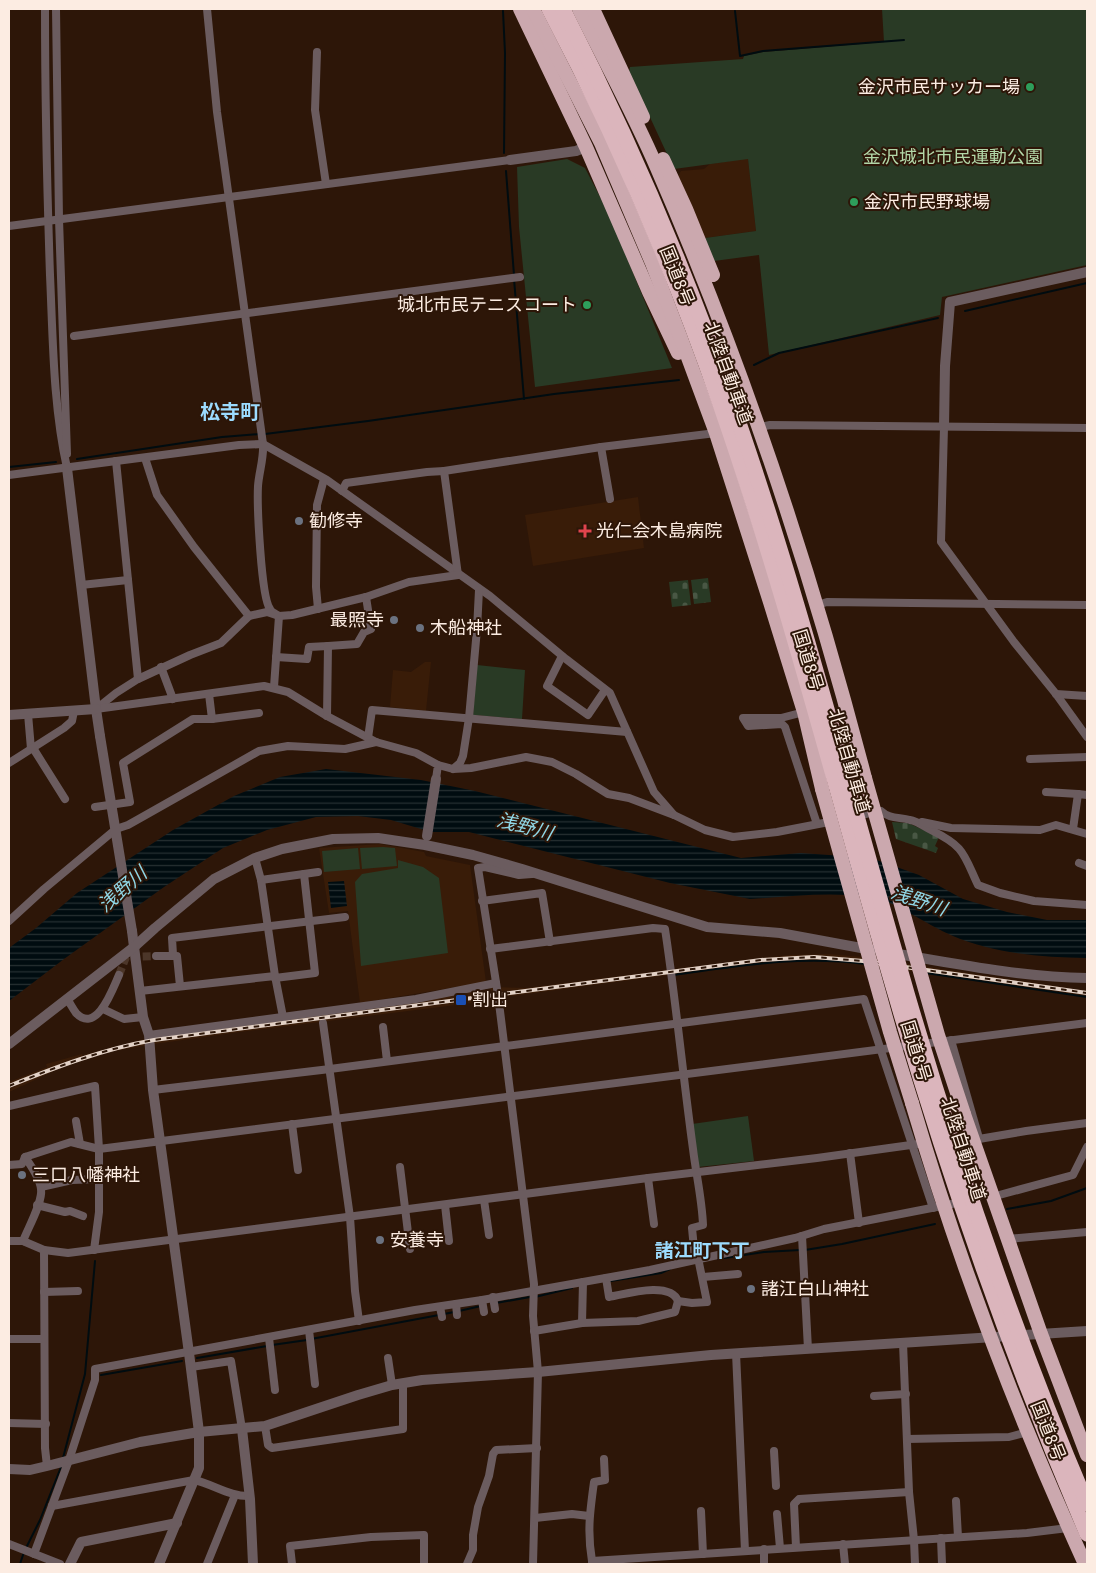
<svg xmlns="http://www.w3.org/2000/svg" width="1096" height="1573" viewBox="0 0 1096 1573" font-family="'Fira Sans Condensed','Noto Sans JP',sans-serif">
<defs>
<pattern id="cemetery-stones" width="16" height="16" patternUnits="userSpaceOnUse" patternTransform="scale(1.25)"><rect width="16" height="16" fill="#293a25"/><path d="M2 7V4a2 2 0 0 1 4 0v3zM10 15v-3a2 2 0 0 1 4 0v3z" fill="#495744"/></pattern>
<pattern id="water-rules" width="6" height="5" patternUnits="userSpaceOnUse" patternTransform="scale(1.25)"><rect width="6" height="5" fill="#000c10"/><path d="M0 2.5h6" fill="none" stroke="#263032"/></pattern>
</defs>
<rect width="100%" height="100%" fill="#2d1608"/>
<!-- built -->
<g fill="#391c08">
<polygon points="748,158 756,231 705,238 678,176 681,171 704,169 710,164"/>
<polygon points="638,497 644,548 533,566 525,515"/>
<polygon points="425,662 431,662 426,711 390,707 393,670 411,672"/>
<polygon points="380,844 424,852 426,856 470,865 486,982 360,1003 348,911 329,913 319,848"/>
<polygon points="829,954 863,957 1087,991 1087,996 830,960 772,961 496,998 496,1000 240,1032 154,1044 107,1052 85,1059 84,1055 153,1037 480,988 481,994 491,993 490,987 527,988 747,960 789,955"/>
<polygon points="82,1054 84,1059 58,1069 9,1092 9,1082 47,1067 46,1064"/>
</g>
<!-- cemetery -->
<g fill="url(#cemetery-stones)">
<polygon points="708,578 711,602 694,604 691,580"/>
<polygon points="688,580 691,605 672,607 669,582"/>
<polygon points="892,822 908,823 939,837 935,846 938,848 936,853 896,839"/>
</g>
<!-- park -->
<g fill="#293a25">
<polygon points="882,9 1087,9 1087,265 942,297 940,315 769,355 759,255 714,261 705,238 756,231 748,159 674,169 629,72 630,67 743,59 744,56 763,52 884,42"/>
<polygon points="567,159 585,168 609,214 672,368 535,387 519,227 517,167"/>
<polygon points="477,665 525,670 522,719 473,715"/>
<polygon points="383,847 395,848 397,866 362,869 360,848"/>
<polygon points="358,848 360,869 324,872 322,851"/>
<polygon points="398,860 423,867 439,878 448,953 361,966 355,882 362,874 398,868"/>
<polygon points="748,1116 754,1161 698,1167 692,1124"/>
</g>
<!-- water -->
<g fill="url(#water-rules)">
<path d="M326,769L421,780L475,791L741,858L801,853L871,858L919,875L963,899L1007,912L1047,920H1087V958C1042,957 996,954 953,936C925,924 902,905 871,896C864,894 856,895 849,895C816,893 783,897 750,899L670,883L469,832H431L391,820L358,816L316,817L267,830L223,848L164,887L64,959L9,1001V948L36,928L77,893L173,830L234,796L280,777Z"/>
<polygon points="344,881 347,906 331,908 328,882"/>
</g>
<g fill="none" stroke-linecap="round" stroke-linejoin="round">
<!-- stream -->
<g stroke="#000c10" stroke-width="2">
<polyline points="503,11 505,53 504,153"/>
<polyline points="735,11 740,56 763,51 904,40"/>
<polyline points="506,171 514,275"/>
<polyline points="514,279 524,399"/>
<polyline points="965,311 1087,283"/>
<polyline points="754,365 779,353 938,318"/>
<polyline points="265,434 368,421 554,394 679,380"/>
<polyline points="77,459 222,437 260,434"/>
<polyline points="9,467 56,462"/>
<polyline points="926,973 1087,997"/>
<path d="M674,975C740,966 799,955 865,964"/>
<polyline points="1007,1209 1051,1201 1087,1188"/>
<polyline points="805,1250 842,1244 935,1224"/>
<polyline points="718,1259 764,1252 800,1250"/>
<polyline points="611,1281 661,1273 670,1269"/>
<polyline points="535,1297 572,1288"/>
<polyline points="496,1303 530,1297"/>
<polyline points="459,1311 481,1306"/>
<polyline points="444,1314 454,1312"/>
<polyline points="311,1339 439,1315"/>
<polyline points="272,1345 307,1340"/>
<polyline points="197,1358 267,1346"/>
<polyline points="101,1375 182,1361"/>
<polyline points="63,1458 85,1374 95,1261"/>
<polyline points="26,1548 40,1520 61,1467"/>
<polyline points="20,1564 24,1552"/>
</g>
<!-- minor-tunnel -->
<polyline stroke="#4c3629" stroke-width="8" stroke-dasharray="8 4" stroke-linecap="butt" points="119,975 126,957 156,956"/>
<!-- minor -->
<g stroke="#6b5c5f" stroke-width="8">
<path d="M45,9C45,97 47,187 50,275C53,340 53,405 67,468"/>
<polyline points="56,9 59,219 67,454"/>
<path d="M207,9L217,112L263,444C264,458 259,472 258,486C257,505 261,597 270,609C271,612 276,614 279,616"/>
<polyline points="317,52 315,110 326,184"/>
<polyline points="9,226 510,160"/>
<polyline points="74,336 520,277"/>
<polyline points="760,427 770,425 1087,428"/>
<polyline points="944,427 941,542 1014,642 1056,694 1087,737"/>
<polyline points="601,447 610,499"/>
<polyline points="145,458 157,495 194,547 249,616"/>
<polyline points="116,461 138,679"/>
<polyline points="9,475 239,445 263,444 327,480 490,596 566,659 610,693 654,792 674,815 629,798 608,794 576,774 552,762 526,757 471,768 453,769 438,765"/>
<polyline points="342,491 346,483 427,472 444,471"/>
<polyline points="458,575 444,471 601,447 716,433"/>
<polyline points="81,585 128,580"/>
<polyline points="817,605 827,602 1087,605"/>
<polyline points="318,609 316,587 317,505 324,479"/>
<polyline points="562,656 547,686 588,715 605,690"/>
<polyline points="276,657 307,659 309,647 328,646"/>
<polyline points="161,667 173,699"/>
<polyline points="274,687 279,616"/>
<polyline points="209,694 212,719 259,713"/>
<polyline points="1056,694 1087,696"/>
<polyline points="96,709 116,693 138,679 190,655 221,643 249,616 267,612 279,616 292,615 366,597 409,582 458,575"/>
<polyline points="96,709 264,686 288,692 327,716 376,742 416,753 438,765 436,779"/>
<polyline points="804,712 781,718 743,718 748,726 782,724 785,727 817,824"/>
<polyline points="28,714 31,749"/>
<polyline points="327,716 328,646 357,644 364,632 371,629 366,597"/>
<polyline points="368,738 372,710 627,732"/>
<polyline points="33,748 65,799"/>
<polyline points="1030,759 1087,757"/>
<polyline points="9,763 64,728 72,721 74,711"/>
<polyline points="453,769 460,763 463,756 469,718 477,629 479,590"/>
<polyline points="1046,792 1078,794"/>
<polyline points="95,807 130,802 123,763 193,719 212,719"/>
<polyline points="674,815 705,830 733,837 777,832 834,821"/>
<path d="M855,816L881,811C889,819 900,817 910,820C917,821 925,827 931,830C965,847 963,853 978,885L1000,893L1034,901L1087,905"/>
<polyline points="922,822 951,828 1040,830 1056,825 1087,834"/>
<polyline points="1073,829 1078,794 1087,795"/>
<polyline points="1079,863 1087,866"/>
<polyline points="532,874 519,875 485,867 478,868 498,995 534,1284 533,1316 538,1372 533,1564"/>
<polyline points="261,880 318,872"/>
<polyline points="482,901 542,893 550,942"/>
<polyline points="9,921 44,889 116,829 128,825 144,816 259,751 288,746 345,749 376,742"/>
<path d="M490,949L653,928L665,929C676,1002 683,1076 693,1149C696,1174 702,1199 703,1225L692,1228L695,1259"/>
<polyline points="173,955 172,938 345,917"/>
<polyline points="156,956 177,956 180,986"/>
<polyline points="275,976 283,1017"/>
<polyline points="275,978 315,973 304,874"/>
<polyline points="140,991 275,976 261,880 255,858"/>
<path d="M67,999C70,1003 73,1009 76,1013C97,1035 113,988 119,975"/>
<polyline points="103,1009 124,1019 143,1017"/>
<polyline points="323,1023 350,1217 355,1291 359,1321"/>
<polyline points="383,1027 387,1061"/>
<polyline points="149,1035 416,999 496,983"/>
<polyline points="951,1040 979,1138"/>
<polyline points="153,1090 330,1069 864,999 933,1208"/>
<polyline points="9,1106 95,1086 99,1149 99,1212 94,1250"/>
<polyline points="76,1121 80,1144"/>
<polyline points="292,1124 298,1170"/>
<polyline points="973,1140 1026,1131 1087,1123"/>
<polyline points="850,1153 859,1223"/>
<polyline points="9,1165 22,1164 25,1157 71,1142 99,1149 1087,1023"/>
<polyline points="400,1167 410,1249"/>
<polyline points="648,1178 654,1224"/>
<polyline points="41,1187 72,1180 99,1179"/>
<polyline points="977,1196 991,1193"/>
<polyline points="992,1197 1073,1175 1087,1147"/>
<polyline points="484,1200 489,1235"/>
<polyline points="37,1205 65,1212 70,1211 83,1216"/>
<polyline points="445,1205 449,1241"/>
<polyline points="802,1236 808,1349"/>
<polyline points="1008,1239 1087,1232"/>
<polyline points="9,1241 23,1241 44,1250 68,1253 648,1178 817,1158 918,1144"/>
<path d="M23,1241C28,1228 43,1202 41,1189C40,1178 31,1166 25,1157"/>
<polyline points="44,1250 45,1448 47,1466"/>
<polyline points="703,1277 738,1274"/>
<path d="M606,1278L609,1297C626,1294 670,1281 678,1301"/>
<polyline points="44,1292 78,1291"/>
<polyline points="493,1297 495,1309"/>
<polyline points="482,1300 484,1312"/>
<polyline points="456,1304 457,1315"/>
<polyline points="440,1307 442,1317"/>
<polyline points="582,1323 583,1282"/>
<polyline points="309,1330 315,1384"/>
<polyline points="534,1331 582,1323 638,1321 675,1312 678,1301 692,1303 707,1302 698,1258"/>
<polyline points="269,1338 275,1390"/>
<polyline points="9,1339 44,1339"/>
<polyline points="903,1343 909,1492 914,1540 915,1564"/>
<polyline points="736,1353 745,1551"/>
<polyline points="388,1358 392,1385"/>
<polyline points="191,1367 231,1361 242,1429"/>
<polyline points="874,1396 906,1394"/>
<polyline points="9,1423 46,1424"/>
<polyline points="265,1426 268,1445 272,1448 403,1429 403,1383"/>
<polyline points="907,1439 1009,1437 1028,1432"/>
<polyline points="774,1451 776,1486"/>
<polyline points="956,1501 958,1537"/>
<path d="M52,1506L194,1480C213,1484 230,1497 250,1496"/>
<polyline points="701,1511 703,1554"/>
<polyline points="777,1514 780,1548"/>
<polyline points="535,1518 572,1514 589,1516"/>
<polyline points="941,1538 942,1564"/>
<polyline points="9,1544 60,1564"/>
<polyline points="843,1544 845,1564"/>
<polyline points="796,1547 794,1504 799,1499 909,1492"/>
<polyline points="764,1549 764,1564"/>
<polyline points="34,1554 69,1460 95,1380 95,1369 415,1310 482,1300 650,1270 795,1238 824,1229 952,1204"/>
<path d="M592,1561C587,1532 590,1511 594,1482L605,1480L604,1459"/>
<polyline points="207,1564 235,1495"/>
<polyline points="292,1564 290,1546 371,1537 424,1535 424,1564"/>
<polyline points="467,1564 473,1550 473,1535 478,1507 489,1476 493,1454 496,1450 537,1448"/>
<polyline points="592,1564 592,1561 1027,1533 1068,1528"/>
</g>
<!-- tertiary -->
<g stroke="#6b5c5f" stroke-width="10">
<polyline points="510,160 576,151 586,147"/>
<polyline points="944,427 945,366 950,302 1087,272"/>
<polyline points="67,468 96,709 100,736"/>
<polyline points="9,715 96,709"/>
<polyline points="427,836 436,779"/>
<polyline points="132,931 143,1017 149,1035 153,1090 189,1353 199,1432 199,1468 159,1564"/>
<path d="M892,953C957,964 1021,977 1087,978"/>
<polyline points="9,1044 134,947 155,928 214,879 255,858 282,849 333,839 378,838 425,845 473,855 522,869 707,927 780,933 872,950"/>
<polyline points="242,1429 250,1499 253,1564"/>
<polyline points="9,1469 30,1470 47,1466 140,1442 199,1432 265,1426 358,1395 392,1385 422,1380 538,1372 711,1355 1087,1331"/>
<polyline points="70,1564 81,1542 177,1523"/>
</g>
<!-- trunk -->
<g stroke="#cba8ae" stroke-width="14">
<polyline points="520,9 586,147 649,292 678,353"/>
<polyline points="533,9 601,143 652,263 680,336 716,433 770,602 804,712 822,789"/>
<path d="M579,9C605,62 634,114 657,168C743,365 811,570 865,778"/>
<polyline points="593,9 643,117"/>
<polyline points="663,159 686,209 713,275"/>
<path d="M912,1103C958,1260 1017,1415 1085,1564"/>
<polyline points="964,1114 1041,1334 1087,1455"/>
</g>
<!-- rail casing -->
<g stroke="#e2d1c6" stroke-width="4">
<path id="rail" d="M9,1086C56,1067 103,1049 154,1040L761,960L814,957L863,961L1087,993"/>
</g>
<!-- rail -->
<use href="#rail" stroke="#2d1608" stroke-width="2" stroke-dasharray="5.5" stroke-linecap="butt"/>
<!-- tertiary-bridge -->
<polyline stroke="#6b5c5f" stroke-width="10" points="100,736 132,931"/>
<!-- trunk-bridge -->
<g stroke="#cba8ae" stroke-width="14">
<polyline points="865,778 938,1035 964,1114"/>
<polyline points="822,789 890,1032 912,1103"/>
</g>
<!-- motorway-bridge -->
<g stroke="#dbb5bc" stroke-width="15">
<path d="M549,9C616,136 673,269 720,404C788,599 838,800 896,997C949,1180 1012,1359 1087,1534"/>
<path d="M563,9C627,134 683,264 730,397C799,592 849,794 907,993C958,1167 1016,1338 1087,1504"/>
</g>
</g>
<!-- markers -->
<g fill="#2e9e5b" stroke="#2d1608" stroke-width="2">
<circle cx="1030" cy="87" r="5"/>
<circle cx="854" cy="202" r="5"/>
<circle cx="587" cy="305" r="5"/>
</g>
<g fill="#6b7280" stroke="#2d1608" stroke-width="2">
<circle cx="299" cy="521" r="5"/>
<circle cx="394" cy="620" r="5"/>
<circle cx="420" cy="628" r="5"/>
<circle cx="22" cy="1175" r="5"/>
<circle cx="380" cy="1240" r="5"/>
<circle cx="751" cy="1289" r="5"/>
</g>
<path fill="#e0444e" stroke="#2d1608" stroke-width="2" d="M582.5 523.5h5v5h5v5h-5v5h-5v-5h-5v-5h5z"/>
<rect fill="#1a4fb4" stroke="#2d1608" stroke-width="2" x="455" y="994" width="12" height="12" rx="2.5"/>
<g text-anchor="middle" stroke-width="4" stroke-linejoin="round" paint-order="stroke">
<!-- poi labels -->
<g font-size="18" fill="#fcece2" stroke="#2d1608" text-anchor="start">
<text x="1020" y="93" text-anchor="end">金沢市民サッカー場</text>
<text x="864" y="208">金沢市民野球場</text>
<text x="577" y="311" text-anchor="end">城北市民テニスコート</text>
<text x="309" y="527">勧修寺</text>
<text x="596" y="537">光仁会木島病院</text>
<text x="384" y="626" text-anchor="end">最照寺</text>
<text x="430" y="634">木船神社</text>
<text x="472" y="1006">割出</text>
<text x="32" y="1181">三口八幡神社</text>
<text x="390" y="1246">安養寺</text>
<text x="761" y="1295">諸江白山神社</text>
</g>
<!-- park labels -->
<g font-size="18" fill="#b2d7a8" stroke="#2d1608">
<text x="953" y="163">金沢城北市民運動公園</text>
</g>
<!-- street labels -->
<g font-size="18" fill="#fcece2" stroke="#2d1608">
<text transform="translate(677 276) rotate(68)" y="6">国道8号</text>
<text transform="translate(728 373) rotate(70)" y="6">北陸自動車道</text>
<text transform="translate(808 660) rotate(73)" y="6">国道8号</text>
<text transform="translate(849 761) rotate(74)" y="6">北陸自動車道</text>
<text transform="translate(916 1051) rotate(73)" y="6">国道8号</text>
<text transform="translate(963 1149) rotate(72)" y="6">北陸自動車道</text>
<text transform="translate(1048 1431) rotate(68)" y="6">国道8号</text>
</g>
<!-- water labels -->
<g font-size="19" font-style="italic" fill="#90d7e6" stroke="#2d1608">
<text transform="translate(525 826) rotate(15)" y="7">浅野川</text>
<text transform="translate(122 889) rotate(-41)" y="7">浅野川</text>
<text transform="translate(919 900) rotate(19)" y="7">浅野川</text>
</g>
<!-- neighbourhood labels -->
<g font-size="19" font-weight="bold" fill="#9cdbfe" stroke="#2d1608">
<text x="702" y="1257">諸江町下丁</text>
</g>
<!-- quarter labels -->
<g font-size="20" font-weight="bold" fill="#9cdbfe" stroke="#2d1608">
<text x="230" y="419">松寺町</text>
</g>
</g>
<!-- border -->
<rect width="1096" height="1573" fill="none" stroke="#fcece2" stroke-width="20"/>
</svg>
